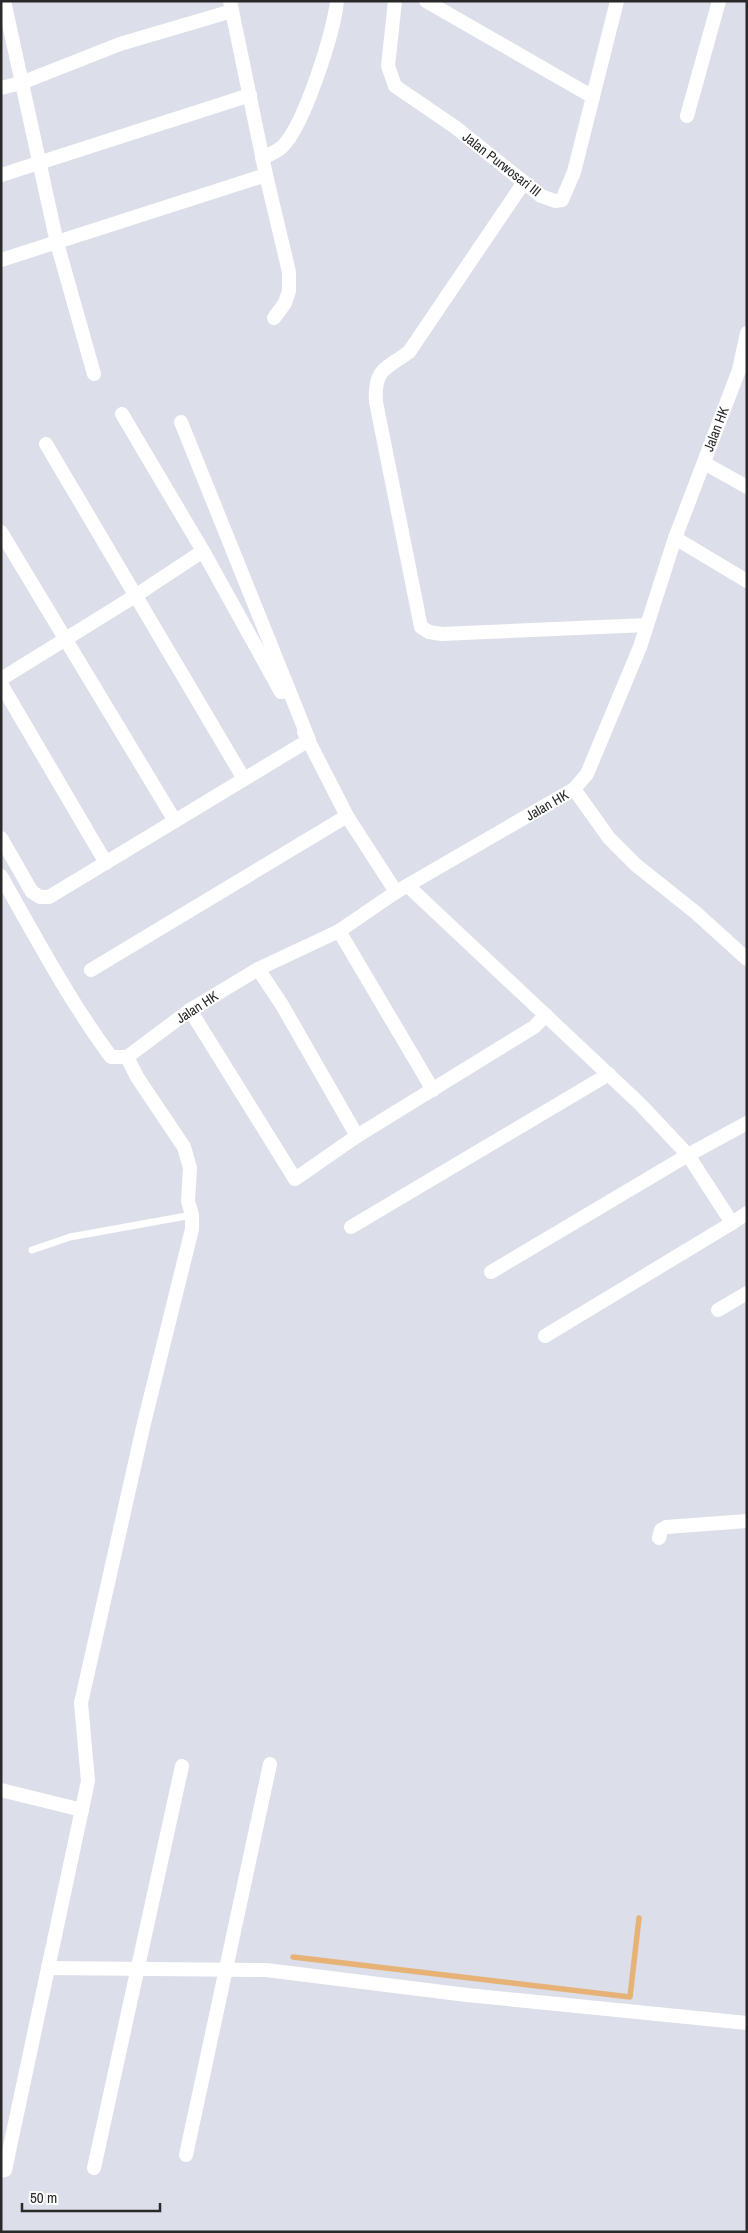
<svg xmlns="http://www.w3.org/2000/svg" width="748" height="2233" viewBox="0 0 748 2233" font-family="'Archivo Narrow',sans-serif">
<rect width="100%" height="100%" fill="#dcdeea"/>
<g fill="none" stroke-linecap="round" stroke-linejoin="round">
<!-- stream -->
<polyline stroke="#e6b276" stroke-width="5.5" points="293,1957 630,1997 639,1918"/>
<!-- service -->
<polyline stroke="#fff" stroke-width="7" points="32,1250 70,1237 192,1215"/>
<!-- minor -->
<g stroke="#fff" stroke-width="14">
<polyline points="4,1 57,243 94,374"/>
<polyline points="230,1 266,175 289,272 289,291 285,303 274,318"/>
<polyline points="395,1 388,66 395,86 455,127 541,196 555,201 562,200 574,172 617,1"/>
<polyline points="426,1 593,97"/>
<polyline points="1,88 21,83 120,44 232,11"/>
<polyline points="687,116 719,1"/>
<path d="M262,158C269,155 276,152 282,147C304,126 334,32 337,1"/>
<polyline points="1,175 250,95"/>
<path d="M524,182L409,352C385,369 374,369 376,402L421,627L429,632L442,634L647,625"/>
<polyline points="1,260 266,175"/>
<polyline points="122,414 203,551 281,692"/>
<polyline points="46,444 244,779"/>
<polyline points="704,463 747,487"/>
<polyline points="1,532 175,821"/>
<polyline points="675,538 747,581"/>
<polyline points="1,679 135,596 203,551"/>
<polyline points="1,684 106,863"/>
<polyline points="304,732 347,816 396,892"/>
<polyline points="574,789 609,838 636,865 695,912 747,959"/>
<polyline points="1,838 32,892 40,897 49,897 309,740 181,422"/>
<path d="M1,876C36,938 69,1000 111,1057H127L137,1077L184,1147L190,1168L188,1201L192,1215V1229L144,1423L81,1703L88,1781L5,2170L1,2171"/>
<polyline points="408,886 640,1104 688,1155 732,1223 545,1336"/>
<polyline points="339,931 433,1090"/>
<polyline points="258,969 282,1005 357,1136"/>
<polyline points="91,970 347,816"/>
<polyline points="190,1010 295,1179 357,1136 534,1027 546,1015"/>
<polyline points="127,1057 190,1010 258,969 339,931 396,892 574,789 587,774 640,647 675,538 739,370 747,333"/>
<polyline points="732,1223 747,1213"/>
<polyline points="351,1227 609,1074"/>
<polyline points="491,1272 688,1155 747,1123"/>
<polyline points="718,1310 747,1293"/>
<polyline points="659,1538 661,1530 666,1527 747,1521"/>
<polyline points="1,1790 82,1810"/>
<polyline points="48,1968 266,1970 467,1995 747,2023"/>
<polyline points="186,2155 270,1764"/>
<polyline points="94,2168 182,1766"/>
</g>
</g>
<g text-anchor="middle" stroke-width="4" stroke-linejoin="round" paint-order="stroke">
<!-- street labels -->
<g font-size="14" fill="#292929" stroke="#fff">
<text transform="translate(502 164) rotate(38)" y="5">Jalan Purwosari III</text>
<text transform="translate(716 429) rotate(-69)" y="5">Jalan HK</text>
<text transform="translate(547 805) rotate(-30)" y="5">Jalan HK</text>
<text transform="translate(197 1007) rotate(-33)" y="5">Jalan HK</text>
</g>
</g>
<!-- border -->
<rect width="748" height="2233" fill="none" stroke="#292929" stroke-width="5"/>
<!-- scale -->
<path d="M22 2203v8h138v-8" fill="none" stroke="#292929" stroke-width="2.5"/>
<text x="30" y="2203" font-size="15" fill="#292929" stroke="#ffffff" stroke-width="4" paint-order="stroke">50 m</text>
</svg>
